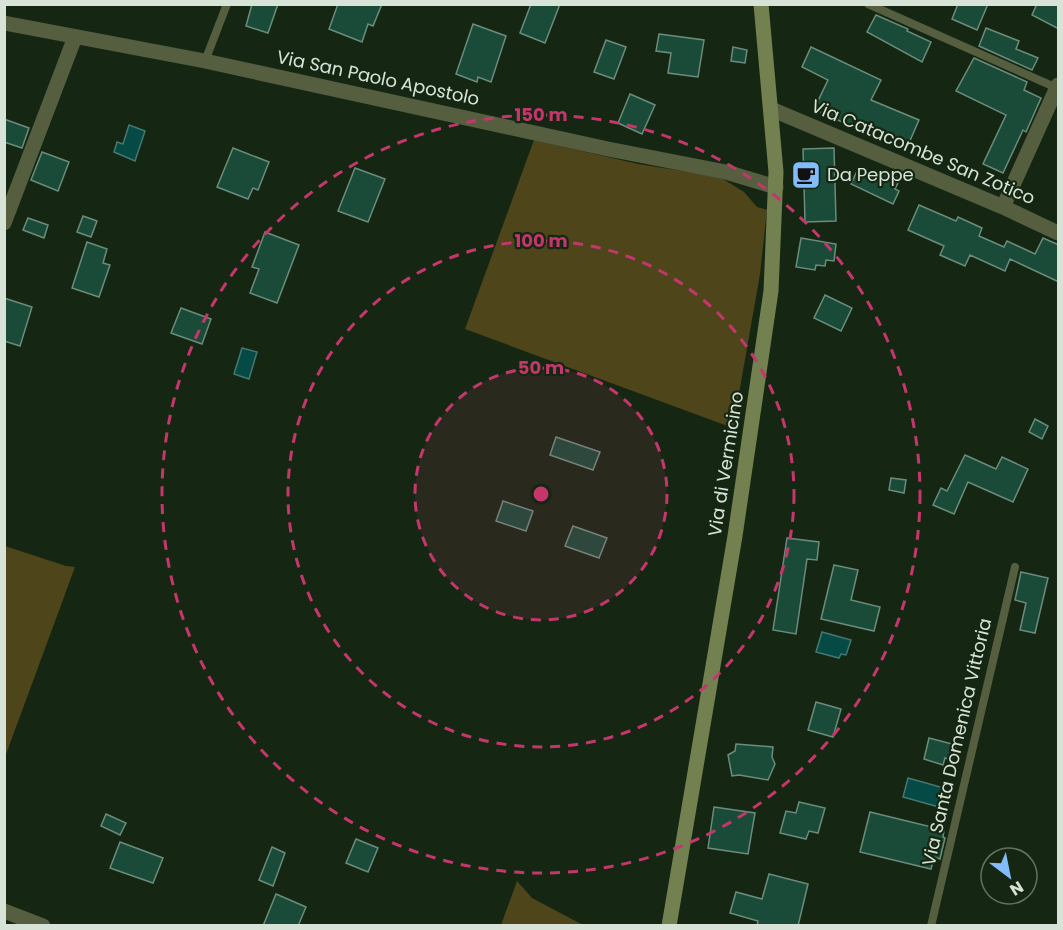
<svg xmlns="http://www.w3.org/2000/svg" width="1063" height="930" viewBox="0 0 1063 930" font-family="Poppins,sans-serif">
<rect width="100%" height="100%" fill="#152713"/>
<!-- green -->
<g fill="#4e461a">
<polygon points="534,140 638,164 720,177 744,192 757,207 767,210 760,274 733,428 465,329"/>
<polygon points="5,546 66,566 75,567 5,757"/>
<polygon points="517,881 532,898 583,925 501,925"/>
</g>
<!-- water -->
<g fill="#054a45" stroke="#447870" stroke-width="1.5">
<polygon points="129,125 145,131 135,161 114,152 117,142 123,144"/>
<polygon points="242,348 257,352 249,379 234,374"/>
<polygon points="822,632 851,640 846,655 841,654 839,658 816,652"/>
<polygon points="908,778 944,788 939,807 903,797"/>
</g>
<!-- building -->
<g fill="#1a4b38" stroke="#6b8c7c" stroke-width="1.5">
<polygon points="252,4 278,4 268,33 246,26"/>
<polygon points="338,4 382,4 373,26 368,24 362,42 329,29"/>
<polygon points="531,4 560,4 545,43 520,33"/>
<polygon points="958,4 988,4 977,30 952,19"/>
<polygon points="1037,4 1059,4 1059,29 1032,15"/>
<polygon points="876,15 908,29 907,31 931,42 922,62 867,32"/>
<polygon points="473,24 506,36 491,82 478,77 477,82 456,74"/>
<polygon points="986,28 1019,41 1016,49 1038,58 1032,70 979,46"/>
<polygon points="659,34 704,40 698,77 668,73 671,53 656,51"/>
<polygon points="606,40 626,47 614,79 594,72"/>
<polygon points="733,47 747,50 745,63 731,61"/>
<polygon points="811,47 881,80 871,100 919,120 909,143 861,123 857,129 814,109 828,80 802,67"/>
<polygon points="974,58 1027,82 1024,90 1041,98 1026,132 1023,130 1003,173 983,164 1006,115 956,91"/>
<polygon points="630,94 655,105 642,134 618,123"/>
<polygon points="4,119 29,128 22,148 4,142"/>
<polygon points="233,148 269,162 258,190 253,188 248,199 217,187"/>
<polygon points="834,148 836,221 805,222 803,149"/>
<polygon points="42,152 69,162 58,191 31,180"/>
<polygon points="355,168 385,179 368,222 338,211"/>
<polygon points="880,170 900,179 895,189 899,191 893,204 851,184 857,171 875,180"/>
<polygon points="919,205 956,221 958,217 982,228 979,236 1004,247 1007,241 1035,254 1043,238 1059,245 1059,282 1010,259 1005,271 970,255 965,266 940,255 944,246 908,230"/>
<polygon points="83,216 97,221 91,237 77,232"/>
<polygon points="28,218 48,225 44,238 23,230"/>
<polygon points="265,232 299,245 277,303 250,293 259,269 252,267"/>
<polygon points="801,238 836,244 834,261 826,260 825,266 816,265 815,270 796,267"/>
<polygon points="87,242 107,249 103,263 110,265 99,297 72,288"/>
<polygon points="825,295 852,308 841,331 814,318"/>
<polygon points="4,298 32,307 20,346 4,341"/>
<polygon points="181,308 211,319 202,344 171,333"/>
<polygon points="1035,419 1048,426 1042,439 1029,432"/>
<polygon points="556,437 600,452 593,470 550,455"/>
<polygon points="965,455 996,469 1002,457 1028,469 1013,502 968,482 954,514 933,505 941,488 947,491"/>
<polygon points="891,478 906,480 904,493 889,490"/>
<polygon points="503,501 533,511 526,531 496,521"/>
<polygon points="573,526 607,538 599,558 565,546"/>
<polygon points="787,538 819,542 817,560 807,559 796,634 773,630"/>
<polygon points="834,565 858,570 851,600 880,607 874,631 821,619"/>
<polygon points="1021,572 1048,578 1035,633 1020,630 1026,603 1015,600"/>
<polygon points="816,702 841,709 833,737 808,730"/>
<polygon points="929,738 956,745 952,760 945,758 943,765 924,759"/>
<polygon points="736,744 773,747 772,757 775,764 768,780 739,775 732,776 728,755 735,751"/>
<polygon points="799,802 825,808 818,833 809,831 806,839 780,833 786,811 796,813"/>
<polygon points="714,807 755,813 748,854 708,848"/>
<polygon points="870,812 944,830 943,837 945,838 940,859 934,857 931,869 860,852"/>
<polygon points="106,814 126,823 120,835 101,826"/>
<polygon points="356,839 378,848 368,872 346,863"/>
<polygon points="120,842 163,858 153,883 110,868"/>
<polygon points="272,847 285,853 273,886 259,880"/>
<polygon points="769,874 808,884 798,926 757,926 758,921 730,913 736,892 762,899"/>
<polygon points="276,894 306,907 298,926 263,926"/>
</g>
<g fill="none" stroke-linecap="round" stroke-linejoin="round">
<!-- lane -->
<g stroke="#565e40" stroke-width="8">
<polyline points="868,4 1057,88"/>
<polyline points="205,61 227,4"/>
<polyline points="931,926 1015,567"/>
</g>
<!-- street -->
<g stroke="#565e40" stroke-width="15">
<polyline points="4,23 205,61 608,149 726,172 776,187"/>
<polyline points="771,109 1003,207 1058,233"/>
<polyline points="1003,207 1058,85"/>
<polyline points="4,223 75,37"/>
<polyline points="4,911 43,926"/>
</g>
<!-- secondary -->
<polyline stroke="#73804f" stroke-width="15" points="669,926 735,536 771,291 776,172 761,4"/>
</g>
<!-- distance rings -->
<circle cx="541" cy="494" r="126" fill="#c5366d" fill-opacity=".12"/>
<g fill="none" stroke="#c5366d" stroke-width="3" stroke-dasharray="10 8">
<circle cx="541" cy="494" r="126"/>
<circle cx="541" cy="494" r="253"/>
<circle cx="541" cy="494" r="379"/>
</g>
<!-- icons -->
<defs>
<g id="cafe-square" transform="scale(1.5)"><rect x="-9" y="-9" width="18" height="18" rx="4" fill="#83bcfb" stroke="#152713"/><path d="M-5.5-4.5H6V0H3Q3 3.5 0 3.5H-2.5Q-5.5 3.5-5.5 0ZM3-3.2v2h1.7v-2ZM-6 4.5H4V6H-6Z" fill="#111"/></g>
</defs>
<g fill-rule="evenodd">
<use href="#cafe-square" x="806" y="175"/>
</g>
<g text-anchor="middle" stroke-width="4.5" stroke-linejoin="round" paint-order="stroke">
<!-- street labels -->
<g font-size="18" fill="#d7e3d6" stroke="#152713">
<text transform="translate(378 78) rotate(12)" y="6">Via San Paolo Apostolo</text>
<text transform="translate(923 152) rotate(23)" y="6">Via Catacombe San Zotico</text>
<text transform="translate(726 464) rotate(-81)" y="6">Via di Vermicino</text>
<text transform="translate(957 742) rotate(-77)" y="6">Via Santa Domenica Vittoria</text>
</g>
<!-- poi labels -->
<g font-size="18" fill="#d7e3d6" stroke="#152713" text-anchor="start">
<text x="827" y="181">Da Peppe</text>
</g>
</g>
<circle cx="541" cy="494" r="9" fill="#c5366d" stroke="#152713" stroke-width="3"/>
<g font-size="18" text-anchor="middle" font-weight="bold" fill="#c5366d" stroke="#152713" stroke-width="4.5" stroke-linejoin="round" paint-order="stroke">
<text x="541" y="121">150 m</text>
<text x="541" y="247">100 m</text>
<text x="541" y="374">50 m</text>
</g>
<!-- border -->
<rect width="1063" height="930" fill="none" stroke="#d7e3d6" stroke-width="12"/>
<!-- north arrow -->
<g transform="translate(1009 876) rotate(148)"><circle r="28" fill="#152713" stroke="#637261" stroke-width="1.5"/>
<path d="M0-4.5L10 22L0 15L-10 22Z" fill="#83bcfb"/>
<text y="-9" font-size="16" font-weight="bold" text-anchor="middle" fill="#d7e3d6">N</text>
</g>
</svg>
